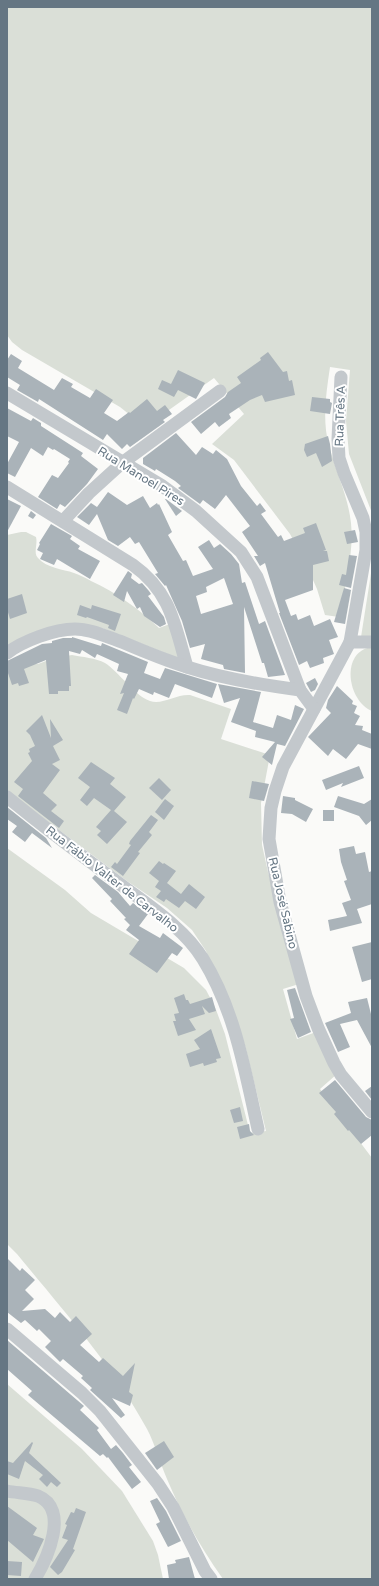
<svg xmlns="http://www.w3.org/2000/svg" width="379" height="1586" viewBox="0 0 379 1586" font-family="'Varela Round',sans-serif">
<rect width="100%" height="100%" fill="#fafaf8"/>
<!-- green -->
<g fill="#dadfd7">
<path d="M7,7H372V513L349,454L346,421L350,370L330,367C326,394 322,420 329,446C336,472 348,496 351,523C354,554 345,586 339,617L325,615L317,589L305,562L290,534L234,460L212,444L244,414L214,378L145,427L120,407L22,350L12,342L7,335Z"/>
<path d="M21,532H26L36,537C38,544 33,553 38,558C46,568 63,569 74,573C80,575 86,578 91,581C116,592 140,610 159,628L170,624L180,659L102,628L7,646V535Z"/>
<polygon points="372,567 372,639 361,637"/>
<path d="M372,647V711C347,701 340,651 372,647Z"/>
<path d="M72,655C82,657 96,658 105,663C119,672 135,696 150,701C163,705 176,694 190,695L231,709L221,739L270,755L261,803L262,845L268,872L299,984L283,989L297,1039L316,1032L337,1074L320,1089L372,1158V1579H223C201,1548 182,1515 167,1479C160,1463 155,1444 147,1429C113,1366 62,1309 17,1254L7,1244V848L65,890L91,913L184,968L206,990L215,1007L225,1034L250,1133L266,1131L246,1049L238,1023L210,964L206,951L192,930L167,908L127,881L7,791V665L38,664L54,658Z"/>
<polygon points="7,1384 82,1449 122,1491 153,1541 158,1555 163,1579 7,1579"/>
</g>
<!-- building -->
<g fill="#aab3b9" fill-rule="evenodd">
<polygon points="268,352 283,372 287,371 289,381 292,380 295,395 265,402 262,395 250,400 229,414 231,418 219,427 215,422 201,434 191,422 225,397 228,392 241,383 237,377 261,360 260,358"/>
<polygon points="11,354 22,361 18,368 54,390 62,378 73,384 71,387 90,398 96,389 113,400 104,413 117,421 129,412 130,413 147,399 157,411 165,405 172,414 163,420 165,422 130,447 127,444 122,449 107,434 103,440 39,399 38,402 17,390 20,385 7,377 7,360"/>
<polygon points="178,370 205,383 196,399 178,390 174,397 158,389 162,380 171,384"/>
<polygon points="312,397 330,399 330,402 332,403 330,414 310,411"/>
<polygon points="7,408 31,421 33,418 41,423 41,426 83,453 81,456 98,469 87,484 65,507 60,504 57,509 38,497 52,475 58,478 69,463 68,462 70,459 54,449 53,450 48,447 43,456 31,448 15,477 7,473 7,464 19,442 7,436"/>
<polygon points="176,433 196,455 202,447 213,454 216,450 227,459 241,486 257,506 260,503 266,511 261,514 278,537 281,535 284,541 305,533 303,528 316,523 326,550 323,551 327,551 329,561 313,565 313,590 285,600 291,616 296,614 298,620 310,615 314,626 330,619 338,637 329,640 334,654 323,658 324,663 310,668 307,661 299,665 279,613 280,613 265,563 260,566 254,556 258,556 242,532 250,526 226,495 215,509 203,500 200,504 178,488 181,486 175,481 156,469 155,471 143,464 143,458"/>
<polygon points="328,436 330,444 332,461 322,467 316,453 307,457 304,450 305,444"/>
<path d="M108,492L127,505L143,496L150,508L157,503L158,505L159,504L172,532L168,535L183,561L186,560L193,576L213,569L198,547L209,540L214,548L220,544L231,554L239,564L242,583L245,582L259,624L265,621L285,675L268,677L264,663H262L244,607L245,673L224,669L223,665L201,659L205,644L190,648L182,621L166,585L165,586L155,574L158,573L139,542L135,544L130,537L118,546L108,540L97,514L89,525L77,517L91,503L97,507ZM224,578L233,604L201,614L196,596L207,592L206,587Z"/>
<polygon points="7,499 21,506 7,532"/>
<polygon points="165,499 166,499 182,511 176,516"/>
<polygon points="31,511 36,515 33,519 28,516"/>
<polygon points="51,524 72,536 70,539 80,546 78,549 100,561 90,579 57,559 54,565 40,559 43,553 37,550 40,544 39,543"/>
<polygon points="355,530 358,542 347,544 344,532"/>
<polygon points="349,555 357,556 351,588 339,585 342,574 346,575"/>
<polygon points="128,571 132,574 131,578 139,584 142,583 149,591 151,594 148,596 164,617 166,624 160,627 144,616 140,607 137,609 127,591 124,602 113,595"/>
<polygon points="344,588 351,590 345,624 334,622"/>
<polygon points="22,594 27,613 10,619 7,609 7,599"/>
<polygon points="80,605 91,609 92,605 121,614 115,631 108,628 109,625 87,617 86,618 77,615"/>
<polygon points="72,637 101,646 102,643 148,662 144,673 160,679 165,668 217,684 212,698 175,684 169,698 154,692 153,695 139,689 134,699 133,698 127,714 117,710 124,693 120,694 128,674 117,671 119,664 97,654 95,658 82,650 80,654 69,651 71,686 69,686 69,691 58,691 58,694 49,694 46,660 24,669 29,683 19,686 18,683 12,685 7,670 7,661 42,644 52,643 52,641 63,638 72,638"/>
<polygon points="315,678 318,684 315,690 311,692 306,683"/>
<polygon points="218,684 261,692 253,722 273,728 277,715 291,720 295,705 304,709 285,746 277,744 272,765 262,757 275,742 255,737 256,731 231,722 240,698 224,703"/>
<polygon points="337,686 353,701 352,704 357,706 354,713 360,716 355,725 363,726 362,730 372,734 372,749 358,744 346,759 333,749 328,756 308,737 331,713 326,708 328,700"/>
<polygon points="42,715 51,738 50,719 63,740 53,746 60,760 52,764 60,770 43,793 57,805 51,811 64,821 59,828 18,796 23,789 14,782 32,761 28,753 30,752 29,749 35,746 30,735 26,731"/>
<polygon points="91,762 115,778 110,784 126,797 114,811 127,822 107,844 97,835 101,831 96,827 111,810 94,798 87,806 80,800 90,787 78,778"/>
<polygon points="359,766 364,778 341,787 343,783 326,790 322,780"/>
<polygon points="159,778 171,790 162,800 149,788"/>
<polygon points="252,781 269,784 264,801 249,798"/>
<polygon points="283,796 295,798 295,800 313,809 306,822 292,814 281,813"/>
<polygon points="338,796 364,804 372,799 372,820 366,825 359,816 334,807"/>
<polygon points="165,799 174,806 164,820 155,812"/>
<polygon points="7,807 46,838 52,848 32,833 25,842 12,832 17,826 7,819"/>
<rect x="323" y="810" width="11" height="11"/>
<polygon points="151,815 158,820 149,832 152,835 138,852 140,853 123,876 111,867 115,862 117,864 131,845 129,844 130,841"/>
<polygon points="354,846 356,854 365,852 369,872 372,871 372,904 357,909 362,923 330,931 328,920 347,916 342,903 351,900 344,881 347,880 341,862 339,849"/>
<polygon points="159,861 163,864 164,863 176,871 167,883 181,894 189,884 205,897 196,909 185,901 179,908 166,899 164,902 156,897 161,891 155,887 159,881 149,873"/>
<polygon points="95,875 118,892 130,906 133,903 148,914 139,926 160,938 163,933 183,948 177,956 172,953 157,973 129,954 139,940 126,930 130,925 124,919 126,918 110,901 112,899 92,878"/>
<polygon points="372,942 372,979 362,982 352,947"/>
<polygon points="295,988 311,1032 298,1038 290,1019 294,1018 287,990"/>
<polygon points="184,994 186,1000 188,1000 190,1004 212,997 216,1011 209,1013 202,1006 205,1014 189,1019 196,1030 178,1036 173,1021 176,1021 174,1014 179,1013 174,998"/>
<polygon points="367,998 372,1018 372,1048 357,1020 340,1024 350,1047 338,1052 325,1023 351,1013 348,1002"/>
<polygon points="211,1029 221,1058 216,1059 217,1062 204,1066 203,1063 190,1067 186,1054 200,1049 194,1040"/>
<polygon points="335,1080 366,1117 372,1120 372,1135 361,1144 349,1130 348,1131 339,1120 334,1114 336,1112 319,1093"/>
<polygon points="372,1086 372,1100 365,1091"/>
<polygon points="240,1107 243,1121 234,1123 230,1110"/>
<polygon points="249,1124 250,1131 254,1135 240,1139 237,1127"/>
<polygon points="7,1258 20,1271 22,1268 35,1280 25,1290 34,1299 22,1311 45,1309 55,1318 60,1312 70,1322 76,1316 92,1334 80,1345 99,1362 103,1358 123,1376 135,1363 129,1392 133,1395 130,1406 112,1398 125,1415 121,1418 90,1390 92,1388 81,1378 83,1376 63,1359 60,1362 45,1347 51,1341 39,1329 37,1331 25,1320 21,1323 7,1312"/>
<polygon points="7,1340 84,1406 80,1410 99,1428 97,1430 111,1449 116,1445 123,1453 132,1465 129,1467 141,1482 132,1489 108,1457 107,1458 103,1454 100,1456 28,1395 32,1391 7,1369"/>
<polygon points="164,1441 174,1457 157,1470 145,1453"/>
<polygon points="32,1442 33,1443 29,1453 61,1483 57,1487 51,1482 47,1487 39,1479 43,1475 25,1461 19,1479 7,1474 7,1461 13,1463"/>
<polygon points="157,1498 166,1511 181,1541 168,1547 156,1524 160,1522 150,1501"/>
<polygon points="7,1506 37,1528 33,1535 44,1539 33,1562 7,1540"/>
<polygon points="76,1508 86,1512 73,1549 75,1550 62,1572 58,1575 50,1567 68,1540 62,1538 67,1525 65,1524 71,1512 74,1513"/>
<polygon points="189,1557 195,1579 169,1579 167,1565 176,1563 175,1560"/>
<polygon points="7,1561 22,1562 21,1576 7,1575"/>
</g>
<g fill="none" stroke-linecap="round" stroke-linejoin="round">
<!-- minor -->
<g stroke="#c3c8cc" stroke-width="13">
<polyline points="341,377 338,439 339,458 344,473 363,518 366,532 366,550 350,642 283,767 275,791 271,808 269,839 280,902 306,996 318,1028 334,1063 341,1075 372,1112"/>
<polyline points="7,393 161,485 196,511 241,552 257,577 300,690"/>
<path d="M7,487L133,565C171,592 175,626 187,667"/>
<polyline points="63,521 89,493 122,463 220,391"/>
<polyline points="350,642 372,642"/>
<path d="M7,653C23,641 54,629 75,629C91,629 107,637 122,642C143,651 165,660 187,667C224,679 262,685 300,690L314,709"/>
<path d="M7,797C44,827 82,856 120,884C149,906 184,928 203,959C235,1011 245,1071 258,1129"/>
<polyline points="7,1329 82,1393 100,1411 158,1484 173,1507 205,1571 211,1579"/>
<path d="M7,1491C17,1493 28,1493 38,1496C70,1509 47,1559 35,1579"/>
</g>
</g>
<g text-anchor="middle" stroke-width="4" stroke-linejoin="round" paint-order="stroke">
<!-- street labels -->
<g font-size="12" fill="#657683" stroke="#fff">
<text transform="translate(340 416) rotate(-88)" y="4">Rua Três A</text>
<text transform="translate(141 476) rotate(32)" y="4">Rua Manoel Pires</text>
<text transform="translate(112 879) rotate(38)" y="4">Rua Fábio Valter de Carvalho</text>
<text transform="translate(283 903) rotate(77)" y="4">Rua José Sabino</text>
</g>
</g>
<!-- border -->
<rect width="379" height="1586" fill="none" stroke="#657683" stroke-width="16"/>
</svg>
